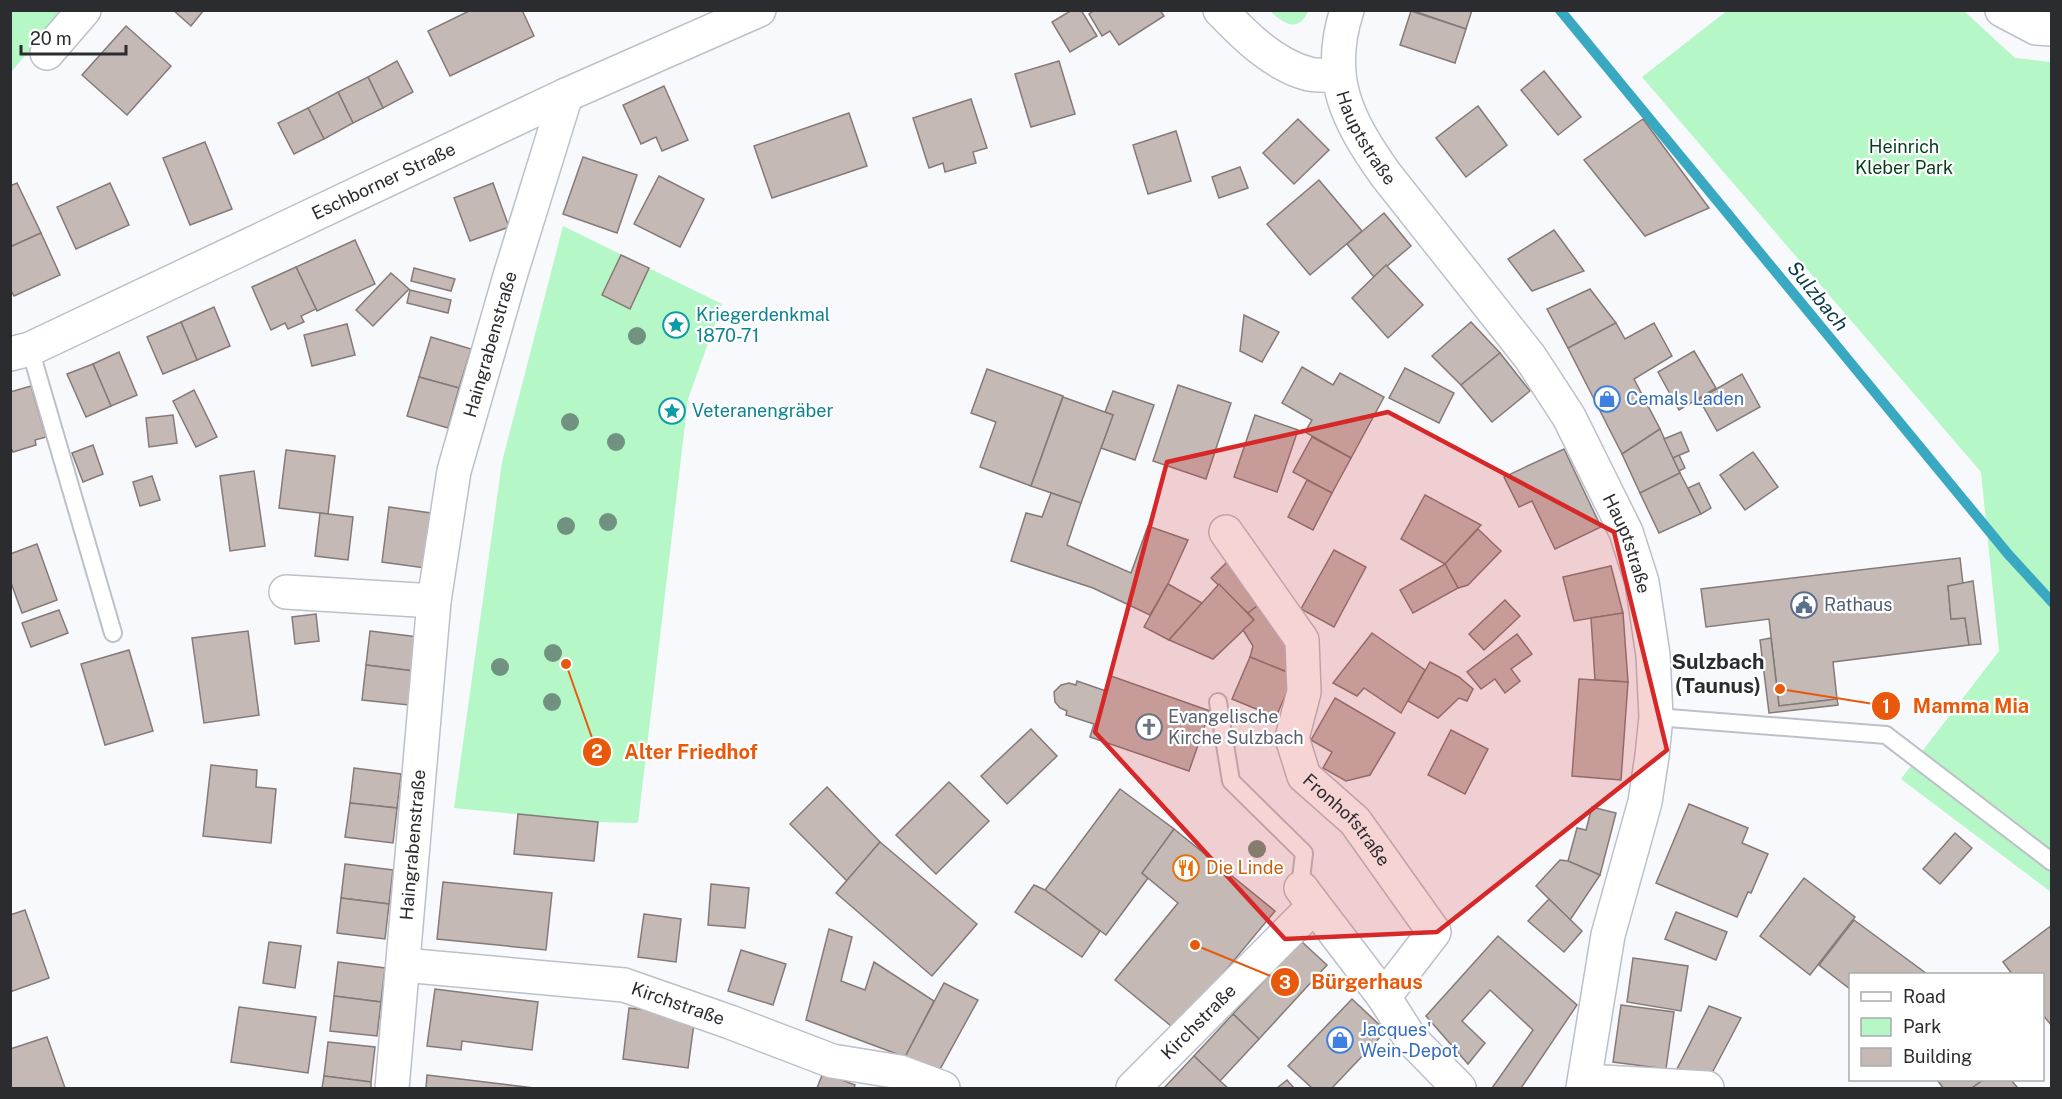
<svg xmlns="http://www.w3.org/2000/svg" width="2062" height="1099" viewBox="0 0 2062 1099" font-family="'Public Sans',sans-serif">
<rect width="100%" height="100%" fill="#f7f9fd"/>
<!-- green -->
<g fill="#b5f7c6">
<polygon points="1728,10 1964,11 2015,58 2051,62 2051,892 1901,779 1999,651 1981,472 1642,77"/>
<polygon points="11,11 64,11 11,72"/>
<path d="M1270,11H1308C1298,34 1283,23 1270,11Z"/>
<polygon points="563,226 722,304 688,399 638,823 598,822 454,808 502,462"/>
</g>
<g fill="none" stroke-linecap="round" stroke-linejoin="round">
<!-- stream -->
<polyline stroke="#39a9c2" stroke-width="10" points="1560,10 2008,554 2052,602"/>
</g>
<!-- building -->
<g fill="#c4b9b5" stroke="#857a77" stroke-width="1.5">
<polygon points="173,10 204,10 191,26"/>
<polygon points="471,10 522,10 534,36 450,76 428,31"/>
<polygon points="1072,10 1081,10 1097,36 1070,52 1052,22"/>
<polygon points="1095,10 1160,10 1164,16 1119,45 1110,31 1102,36 1089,14"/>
<polygon points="1411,10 1472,10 1466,29"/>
<polygon points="1411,11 1466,29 1455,63 1400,45"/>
<polygon points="126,26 171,66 127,115 82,75"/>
<polygon points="397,61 413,92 383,108 368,77"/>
<polygon points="1059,61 1075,114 1031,127 1015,74"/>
<polygon points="1544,71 1581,117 1558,135 1521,90"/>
<polygon points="368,77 383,108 353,123 338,92"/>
<polygon points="664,86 688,140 662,151 656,137 641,144 623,105"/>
<polygon points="338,92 353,123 324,139 308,108"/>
<polygon points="971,99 987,148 973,152 976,163 945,172 943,163 929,168 913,118"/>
<polygon points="1478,106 1507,145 1466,177 1436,138"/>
<polygon points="308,108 324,139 294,154 278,123"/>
<polygon points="849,113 867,166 772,198 754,146"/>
<polygon points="1298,119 1329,150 1294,184 1263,153"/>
<polygon points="1643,119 1709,208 1645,236 1584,160"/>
<polygon points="1176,131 1191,181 1148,194 1133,145"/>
<polygon points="205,142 232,209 190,225 163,158"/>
<polygon points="583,157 637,175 617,233 563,214"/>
<polygon points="1240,167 1248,188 1219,198 1212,177"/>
<polygon points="659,176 704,199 680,247 634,224"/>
<polygon points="1319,180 1362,231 1310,275 1267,224"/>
<polygon points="17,183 41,233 10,247 10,186"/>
<polygon points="110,183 129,225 76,249 57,207"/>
<polygon points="493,183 509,227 470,241 454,198"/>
<polygon points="1384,213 1411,246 1374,277 1347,244"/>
<polygon points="1554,230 1584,271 1532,291 1508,259"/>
<polygon points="41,233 60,275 14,296 10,289 10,247"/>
<polygon points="355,240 375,284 317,311 296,267"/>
<polygon points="621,255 649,268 630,309 602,295"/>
<polygon points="1386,265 1423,305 1388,338 1352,298"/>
<polygon points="296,267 316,309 301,316 304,322 288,329 285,323 271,330 252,287"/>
<polygon points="414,268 455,279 451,291 411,281"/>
<polygon points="391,273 409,289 373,326 356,310"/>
<polygon points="1590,289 1616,323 1568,348 1547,309"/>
<polygon points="410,290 451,300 448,313 407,303"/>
<polygon points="214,307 230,346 197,360 181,322"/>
<polygon points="1244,315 1279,332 1262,362 1240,351"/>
<polygon points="181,322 197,360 163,374 147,337"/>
<polygon points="1471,322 1500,353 1461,385 1432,356"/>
<polygon points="1616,323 1625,339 1654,323 1672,356 1634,379 1660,429 1622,454 1568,348"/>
<polygon points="347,324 355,355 312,366 304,335"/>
<polygon points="431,337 471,349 459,388 419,377"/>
<polygon points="1694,351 1716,388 1679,410 1658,372"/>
<polygon points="119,352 137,395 111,406 93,364"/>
<polygon points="1500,353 1530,391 1492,422 1461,385"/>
<polygon points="93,364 111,406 86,417 67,374"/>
<polygon points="1302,367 1333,385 1340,373 1384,397 1351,458 1305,432 1312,420 1282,403"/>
<polygon points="1405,368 1454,393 1439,423 1389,398"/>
<polygon points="987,369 1063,396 1031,486 980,467 996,422 971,413"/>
<polygon points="1742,374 1760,407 1717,431 1699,399"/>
<polygon points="419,377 459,388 448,428 407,416"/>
<polygon points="1178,385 1231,403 1206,479 1153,461"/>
<polygon points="31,386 46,437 35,440 36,445 13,452 10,446 10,392"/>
<polygon points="194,390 217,437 196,447 173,401"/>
<polygon points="1113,391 1154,405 1135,460 1101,448 1113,415 1105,412"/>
<polygon points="1063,397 1113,415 1081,503 1031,486"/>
<polygon points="173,415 177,443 149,447 146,418"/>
<polygon points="1255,415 1298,430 1277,492 1234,477"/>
<polygon points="1660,429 1680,473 1640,493 1622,454"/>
<polygon points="1681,432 1689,451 1673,458 1664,439"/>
<polygon points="1312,437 1351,458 1332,493 1293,472"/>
<polygon points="93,445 103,474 83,482 72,453"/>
<polygon points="1564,449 1601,527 1555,549 1532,501 1519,507 1504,477"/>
<polygon points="286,450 335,456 328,514 279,508"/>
<polygon points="1753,452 1778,487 1745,510 1720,475"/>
<polygon points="1679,455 1685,468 1679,471 1673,458"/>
<polygon points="254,471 265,546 230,551 220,476"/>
<polygon points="1680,473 1701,514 1659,533 1640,493"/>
<polygon points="152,476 160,500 140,506 133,482"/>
<polygon points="1307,480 1332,493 1313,530 1288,517"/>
<polygon points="1699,483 1711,508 1701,514 1688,488"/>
<polygon points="1051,493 1081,503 1067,545 1131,573 1148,526 1188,540 1168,584 1150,615 1093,588 1011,561 1026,513 1042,517"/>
<polygon points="1425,495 1481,525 1445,564 1401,539"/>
<polygon points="389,507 431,513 425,568 382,562"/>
<polygon points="320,513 353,517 348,560 315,556"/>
<polygon points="1478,529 1501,551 1468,585 1458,588 1445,564"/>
<polygon points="37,544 57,600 22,613 10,580 10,554"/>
<polygon points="1334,550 1366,567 1334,627 1301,609"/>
<polygon points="1960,558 1963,584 1948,586 1951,619 1965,618 1969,645 1833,662 1837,699 1779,706 1769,619 1706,627 1701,589"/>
<polygon points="1228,561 1265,600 1248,613 1211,578"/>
<polygon points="1445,564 1458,588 1413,613 1400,590"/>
<polygon points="1611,566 1623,613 1574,621 1563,577"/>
<polygon points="1973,581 1981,644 1969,645 1965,618 1951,619 1948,586"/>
<polygon points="1168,584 1202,603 1169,640 1144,627"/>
<polygon points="1219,584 1254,620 1213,659 1169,640"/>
<polygon points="1265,600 1286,631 1294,675 1250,657 1253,646 1243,630 1254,620 1248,613"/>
<polygon points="1505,600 1520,616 1484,650 1469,634"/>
<polygon points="59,610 68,633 31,647 22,623"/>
<polygon points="1623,613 1628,682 1595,680 1591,618"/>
<polygon points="316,614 319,641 295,644 292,617"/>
<polygon points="248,631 259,715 204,723 192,638"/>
<polygon points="370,631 418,637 414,671 366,665"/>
<polygon points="1372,633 1425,670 1401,713 1364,688 1357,696 1333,683"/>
<polygon points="1517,634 1532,654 1511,669 1520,681 1505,693 1495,679 1481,689 1467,672"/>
<polygon points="1771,638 1779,706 1837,699 1838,705 1769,713 1760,640"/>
<polygon points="129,650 153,731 105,745 81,664"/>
<polygon points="1250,657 1294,675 1276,717 1232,699"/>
<polygon points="1430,662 1459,677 1473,689 1467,701 1459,698 1438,718 1408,701"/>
<polygon points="366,665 414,671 409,705 362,700"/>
<polygon points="1111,676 1210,711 1189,771 1090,737 1094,724 1066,715 1067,711 1060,708 1055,702 1054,692 1061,685 1069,683 1076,685 1077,681 1106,691"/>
<polygon points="1579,679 1628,682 1621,780 1572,776"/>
<polygon points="1335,698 1395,733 1370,775 1346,781 1323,768 1332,752 1311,740"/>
<polygon points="1031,729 1057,756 1007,804 981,776"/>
<polygon points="1451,730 1488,749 1465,794 1428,775"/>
<polygon points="211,765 257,770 256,787 276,789 271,843 203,836"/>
<polygon points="354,768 401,774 397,808 350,803"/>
<polygon points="949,782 989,821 936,874 896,835"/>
<polygon points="827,787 880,842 847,881 790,824"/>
<polygon points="1120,789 1174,829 1142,873 1148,878 1106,935 1045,890"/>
<polygon points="350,803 397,808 393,843 345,837"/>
<polygon points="1689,804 1748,828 1742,843 1768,854 1751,893 1748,892 1737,917 1656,883"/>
<polygon points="1592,807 1616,813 1600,875 1568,861 1577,828 1586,830"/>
<polygon points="518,814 598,822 594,861 514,854"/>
<polygon points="1174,829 1275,911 1176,1030 1115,980 1178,903 1142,873"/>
<polygon points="1955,833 1972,848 1940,884 1923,869"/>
<polygon points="880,842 977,924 932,976 836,893"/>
<polygon points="1560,860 1568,861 1600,875 1570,920 1536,886"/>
<polygon points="345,864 393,870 389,904 341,898"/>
<polygon points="1804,878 1855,917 1810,975 1760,936"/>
<polygon points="443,882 552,893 546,950 437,939"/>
<polygon points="711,884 749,888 745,928 708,925"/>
<polygon points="1034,885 1045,890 1100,931 1082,957 1015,912"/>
<polygon points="341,898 389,904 385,939 337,933"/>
<polygon points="1549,899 1582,931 1564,952 1528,921"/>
<polygon points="25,910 49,978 10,992 10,915"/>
<polygon points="1676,912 1727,932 1716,960 1665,939"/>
<polygon points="644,914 681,919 676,962 638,957"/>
<polygon points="1854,920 1927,974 1850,974 1850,989 1819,965"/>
<polygon points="2052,925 2052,1026 2042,1014 2042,974 2012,974 2003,962"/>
<polygon points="829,929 852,937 841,981 865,990 874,962 934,1001 905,1057 806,1020"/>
<polygon points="1498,936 1577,1005 1521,1088 1492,1088 1533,1030 1490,990 1462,1021 1485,1043 1468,1064 1426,1016"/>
<polygon points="1301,941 1327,965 1259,1039 1233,1014"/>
<polygon points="269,942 301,946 295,988 263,983"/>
<polygon points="741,950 786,964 773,1005 728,991"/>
<polygon points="1633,958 1688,966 1681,1011 1627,1002"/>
<polygon points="338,962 385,968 381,1002 334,996"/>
<polygon points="944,983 978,1000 939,1071 905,1057"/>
<polygon points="435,989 538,1002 532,1050 462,1041 461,1050 427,1046"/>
<polygon points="334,996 381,1002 377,1036 330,1031"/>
<polygon points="1352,999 1386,1031 1332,1088 1312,1088 1288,1066"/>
<polygon points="1621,1005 1674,1012 1666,1069 1613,1062"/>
<polygon points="1709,1006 1741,1018 1712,1073 1677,1069"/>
<polygon points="239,1007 316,1017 308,1073 231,1062"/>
<polygon points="629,1008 695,1016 688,1068 623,1059"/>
<polygon points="1233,1014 1259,1039 1220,1081 1194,1056"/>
<polygon points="47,1037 65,1088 10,1088 10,1049"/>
<polygon points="328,1042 375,1047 371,1082 324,1076"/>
<polygon points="1194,1056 1220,1081 1228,1088 1164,1088"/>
<polygon points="823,1073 855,1085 854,1088 817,1088"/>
<polygon points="427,1075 534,1088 426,1088"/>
<polygon points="324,1076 371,1082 371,1088 322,1088"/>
<polygon points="1287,1080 1294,1088 1277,1088"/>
<polygon points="1940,1080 1983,1080 1972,1088 1943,1088 1938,1081"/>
<polygon points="1983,1080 2011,1080 2017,1087 2015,1088 1972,1088"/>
</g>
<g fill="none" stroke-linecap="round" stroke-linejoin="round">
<!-- lane casing -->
<g stroke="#bcc0c9" stroke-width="20">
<g id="lane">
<polyline points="30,349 113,633"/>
<polyline points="1218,702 1231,781 1304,853 1300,888"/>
<polyline points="1656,717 1886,735 2052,862"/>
</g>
</g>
<!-- street casing -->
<g stroke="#bcc0c9" stroke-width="36">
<g id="street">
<path d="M1220,10C1245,36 1274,65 1309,74C1318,76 1329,75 1338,75"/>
<polyline points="2002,10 2036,28 2052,29"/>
<polyline points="47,53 84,10"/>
<path id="s1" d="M10,354L30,349L566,95L759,10"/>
<path id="s2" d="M1226,532L1302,640L1304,692L1292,738L1304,776L1355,821L1434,932L1384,997"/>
<polyline points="286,592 434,601"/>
<polyline points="1301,888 1384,997 1410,1038 1459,1088"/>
<path id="s3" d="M403,965L624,985L730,1022L832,1061L900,1072L943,1088"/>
<polyline points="1585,1081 1707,1088"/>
<path id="s4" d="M392,1088L434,601L454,471L510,276L566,95"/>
<path id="s5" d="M1133,1088L1314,906"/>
</g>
</g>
<!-- secondary casing -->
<g stroke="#bcc0c9" stroke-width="36">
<g id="secondary">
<path id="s6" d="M1347,10C1325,78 1347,120 1386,175L1530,357L1569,417L1626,532L1642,582L1653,655L1656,717L1652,756L1645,802L1608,935L1583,1088"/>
</g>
</g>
<!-- lane -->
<use href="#lane" stroke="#fff" stroke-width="16"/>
<!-- street -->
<use href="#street" stroke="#fff" stroke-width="33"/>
<!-- secondary -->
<use href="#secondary" stroke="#fff" stroke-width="33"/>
</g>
<!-- trees -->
<g fill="#719281">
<circle cx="637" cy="336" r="9"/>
<circle cx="570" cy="422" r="9"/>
<circle cx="616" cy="442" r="9"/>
<circle cx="608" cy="522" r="9"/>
<circle cx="566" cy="526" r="9"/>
<circle cx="553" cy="653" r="9"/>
<circle cx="500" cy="667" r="9"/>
<circle cx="552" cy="702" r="9"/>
<circle cx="1257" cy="849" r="9"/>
</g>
<!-- marked area -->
<path fill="#d62828" fill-opacity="0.2" stroke="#d62828" stroke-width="4.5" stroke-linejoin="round" d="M1388,412L1614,532L1667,750L1437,932L1285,939L1095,732L1167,462Z"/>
<!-- icons -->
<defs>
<g id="sight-ring" transform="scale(1.35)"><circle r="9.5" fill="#fff" stroke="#0f9aa8" stroke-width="1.5"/><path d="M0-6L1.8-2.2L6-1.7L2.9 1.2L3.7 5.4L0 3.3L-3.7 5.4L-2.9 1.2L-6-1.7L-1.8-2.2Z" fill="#0f9aa8"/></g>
<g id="shop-ring" transform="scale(1.35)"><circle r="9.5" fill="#fff" stroke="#3f7fe0" stroke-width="1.5"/><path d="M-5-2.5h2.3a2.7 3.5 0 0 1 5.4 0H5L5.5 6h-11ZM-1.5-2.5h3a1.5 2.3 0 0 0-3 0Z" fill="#3f7fe0"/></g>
<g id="civic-ring" transform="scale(1.35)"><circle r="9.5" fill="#fff" stroke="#5c6f8a" stroke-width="1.5"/><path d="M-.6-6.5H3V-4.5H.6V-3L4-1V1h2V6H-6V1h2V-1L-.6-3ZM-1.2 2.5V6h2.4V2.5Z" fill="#5c6f8a"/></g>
<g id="church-ring" transform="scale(1.35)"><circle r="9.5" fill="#fff" stroke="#6b7280" stroke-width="1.5"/><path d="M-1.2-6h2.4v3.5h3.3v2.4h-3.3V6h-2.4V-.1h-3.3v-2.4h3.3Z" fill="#6b7280"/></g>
<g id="restaurant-ring" transform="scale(1.35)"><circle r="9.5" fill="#fff" stroke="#e8710a" stroke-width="1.5"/><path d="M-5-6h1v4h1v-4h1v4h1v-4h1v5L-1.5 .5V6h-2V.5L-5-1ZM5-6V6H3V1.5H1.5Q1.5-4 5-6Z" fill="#e8710a"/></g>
</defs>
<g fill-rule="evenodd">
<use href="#sight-ring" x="676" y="325"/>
<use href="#shop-ring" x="1607" y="399"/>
<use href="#sight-ring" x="672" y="411"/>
<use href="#civic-ring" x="1804" y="605"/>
<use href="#church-ring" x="1149" y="727"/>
<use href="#restaurant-ring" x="1186" y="868"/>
<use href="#shop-ring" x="1340" y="1040"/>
</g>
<g text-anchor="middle" stroke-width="4.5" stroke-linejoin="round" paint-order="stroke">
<!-- street labels -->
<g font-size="18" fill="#2a2c2f" stroke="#fff">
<text dy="6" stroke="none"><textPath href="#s6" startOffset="135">Hauptstraße</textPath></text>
<text dy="6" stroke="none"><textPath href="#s1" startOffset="412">Eschborner Straße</textPath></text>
<text dy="6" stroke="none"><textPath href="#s4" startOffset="752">Haingrabenstraße</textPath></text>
<text dy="6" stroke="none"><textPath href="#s6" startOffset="621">Hauptstraße</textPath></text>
<text dy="6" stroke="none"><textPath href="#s2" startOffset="333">Fronhofstraße</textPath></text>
<text dy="6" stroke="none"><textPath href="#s4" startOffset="244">Haingrabenstraße</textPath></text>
<text dy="6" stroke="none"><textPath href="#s3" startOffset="279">Kirchstraße</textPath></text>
<text dy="6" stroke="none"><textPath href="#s5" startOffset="93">Kirchstraße</textPath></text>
</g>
<!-- park labels -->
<g font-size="18" fill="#043d1c" stroke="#fff">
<text x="1904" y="153">Heinrich<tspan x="1904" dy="21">Kleber Park</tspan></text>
</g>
<!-- culture labels -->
<g font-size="18" fill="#0d838f" stroke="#fff" text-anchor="start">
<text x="696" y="321">Kriegerdenkmal<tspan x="696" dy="21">1870-71</tspan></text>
<text x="692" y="417">Veteranengräber</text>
</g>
<!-- shop labels -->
<g font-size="18" fill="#366cbe" stroke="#fff" text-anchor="start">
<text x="1626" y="405">Cemals Laden</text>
<text x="1360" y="1036">Jacques'<tspan x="1360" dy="21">Wein-Depot</tspan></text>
</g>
<!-- service labels -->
<g font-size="18" fill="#4e5e75" stroke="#fff" text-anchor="start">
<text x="1824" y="611">Rathaus</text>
</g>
<!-- worship labels -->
<g font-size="18" fill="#5b616d" stroke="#fff" text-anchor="start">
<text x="1168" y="723">Evangelische<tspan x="1168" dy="21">Kirche Sulzbach</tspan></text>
</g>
<!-- food labels -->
<g font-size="18" fill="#c56008" stroke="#fff" text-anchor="start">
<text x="1206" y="874">Die Linde</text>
</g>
<!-- water labels -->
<g font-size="20" font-style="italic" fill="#063a45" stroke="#fff">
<text transform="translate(1818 296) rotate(51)" y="7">Sulzbach</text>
</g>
<!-- quarter labels -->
<g font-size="21" font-weight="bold" fill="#2a2c2f" stroke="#fff">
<text x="1718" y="669">Sulzbach<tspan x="1718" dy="24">(Taunus)</tspan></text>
</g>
</g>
<!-- callouts -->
<path fill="none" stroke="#e8590c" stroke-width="2" d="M1780 689L1886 706M566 664L597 752M1195 945L1285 982"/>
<g fill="#e8590c" stroke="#fff" stroke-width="2">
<circle cx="1780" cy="689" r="6"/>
<circle cx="566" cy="664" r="6"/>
<circle cx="1195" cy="945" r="6"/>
<circle cx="1886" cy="706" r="15"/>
<circle cx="597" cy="752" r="15"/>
<circle cx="1285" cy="982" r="15"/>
</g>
<g font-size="18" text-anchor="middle" font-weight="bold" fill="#fff">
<text x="1886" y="713">1</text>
<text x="597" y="758">2</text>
<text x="1285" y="989">3</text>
</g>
<g font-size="20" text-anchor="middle" font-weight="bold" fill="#e8590c" stroke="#fff" stroke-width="4.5" stroke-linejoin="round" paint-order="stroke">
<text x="1971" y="713">Mamma Mia</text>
<text x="691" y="759">Alter Friedhof</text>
<text x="1367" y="989">Bürgerhaus</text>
</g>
<!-- border -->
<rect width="2062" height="1099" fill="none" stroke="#2a2c2f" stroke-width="24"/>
<!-- legend -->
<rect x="1849" y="973" width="195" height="108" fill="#ffffff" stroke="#aaabac" stroke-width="1.5"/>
<rect x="1861" y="992" width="30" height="9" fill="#ffffff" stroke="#aaabac" stroke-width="1.5"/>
<text x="1903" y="1003" font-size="18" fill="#2a2c2f">Road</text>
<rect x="1861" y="1018" width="30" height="18" fill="#b5f7c6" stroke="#aaabac" stroke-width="1.5"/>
<text x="1903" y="1033" font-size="18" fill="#2a2c2f">Park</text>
<rect x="1861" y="1048" width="30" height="18" fill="#c4b9b5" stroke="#aaabac" stroke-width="1.5"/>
<text x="1903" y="1063" font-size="18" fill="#2a2c2f">Building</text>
<!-- scale -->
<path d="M21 45v9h105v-9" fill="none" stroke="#2a2c2f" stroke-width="3"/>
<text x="30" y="45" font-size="18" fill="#2a2c2f" stroke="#ffffff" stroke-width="4.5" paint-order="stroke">20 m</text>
</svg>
